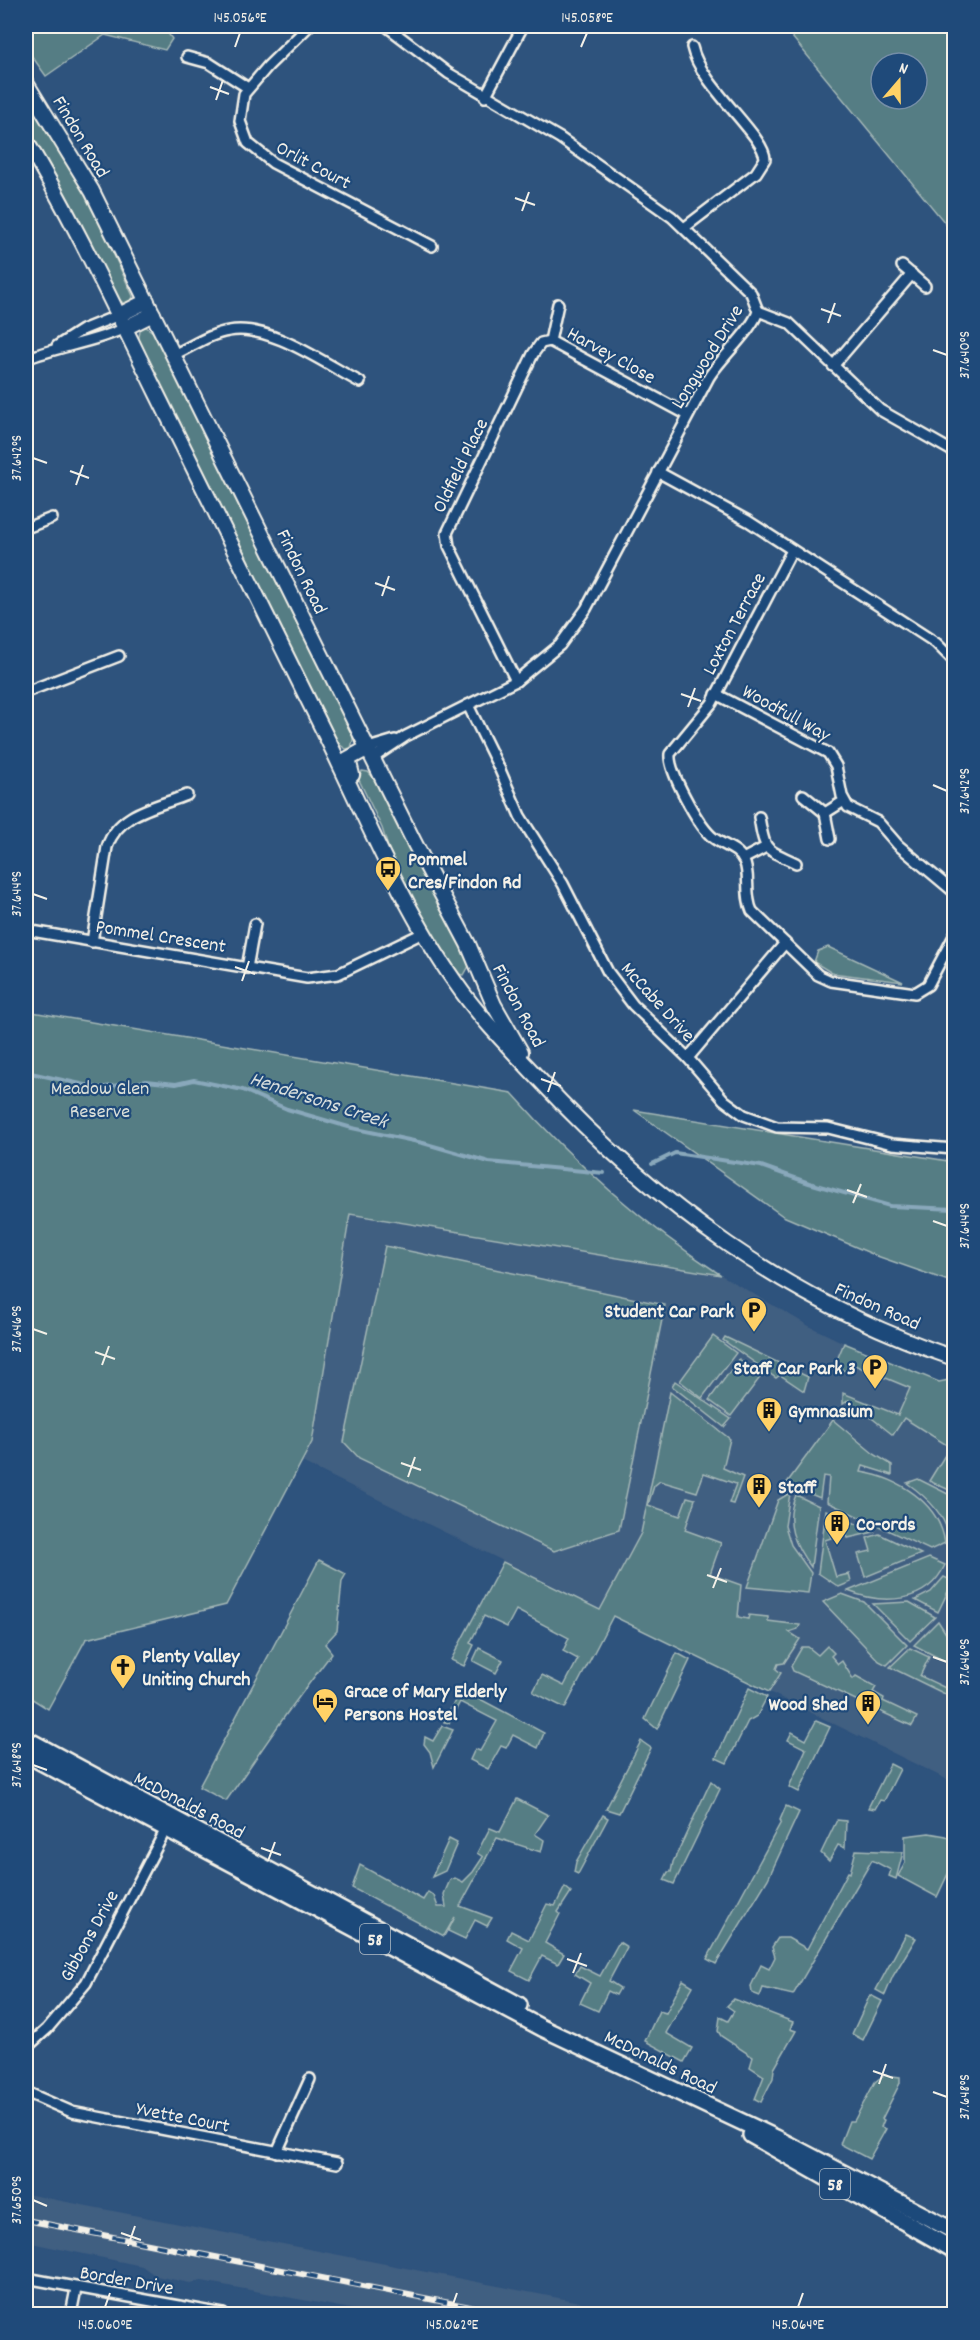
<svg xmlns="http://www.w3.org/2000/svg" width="980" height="2340" viewBox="0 0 980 2340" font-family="Dekko,sans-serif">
<rect width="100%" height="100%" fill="#2e537d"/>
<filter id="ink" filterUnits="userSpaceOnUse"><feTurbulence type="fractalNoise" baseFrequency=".0167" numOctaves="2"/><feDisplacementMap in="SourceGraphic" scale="12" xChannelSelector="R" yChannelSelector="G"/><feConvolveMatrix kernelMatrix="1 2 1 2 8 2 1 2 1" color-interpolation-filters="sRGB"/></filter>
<g filter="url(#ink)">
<!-- built -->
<g fill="#405e81">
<polygon points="350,1214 721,1275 809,1326 873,1357 938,1382 954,1379 954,1783 302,1462 312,1442"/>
<polygon points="26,2194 329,2253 641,2314 377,2314 202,2281 190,2283 156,2276 142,2266 26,2242"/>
</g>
<!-- green -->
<g fill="#557d84" stroke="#a4b7b6" stroke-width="1.5" fill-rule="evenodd">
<polygon points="26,26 163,26 172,39 165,50 105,35 46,76 26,48"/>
<path d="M783,26H954V234ZM881,63H917V99H881Z"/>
<polygon points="26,89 104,223 113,253 133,296 131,305 127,306 116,297 26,135"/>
<polygon points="141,326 146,327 157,335 352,729 353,740 351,748 346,749 336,742 138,342"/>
<polygon points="362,771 368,772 379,783 469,958 469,966 464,975 456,974 431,935 392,860 382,828 359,780"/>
<polygon points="828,947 903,982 832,973 814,962 818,951"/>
<path d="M26,1011L512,1093C574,1163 643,1224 721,1275L350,1214L312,1442L226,1605L86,1639L48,1709L26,1695Z"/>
<polygon points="634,1110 954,1162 954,1283 877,1256 783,1216"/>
<polygon points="385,1246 665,1305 619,1530 554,1551 359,1458 344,1442"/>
<polygon points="713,1336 736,1353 702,1398 680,1381"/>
<polygon points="725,1337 808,1377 804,1391 780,1375 776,1378 723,1340"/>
<polygon points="844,1343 939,1382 954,1379 954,1492 929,1481 950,1447 904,1418 893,1435 849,1400 843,1404 843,1393 898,1415 910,1388 852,1364 849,1372 837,1368 836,1362"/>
<polygon points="739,1359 762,1375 731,1416 709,1400"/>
<polygon points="675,1381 731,1419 724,1427 672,1386"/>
<polygon points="670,1392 730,1439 723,1468 743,1477 733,1504 729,1503 736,1484 704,1473 697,1492 660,1481 654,1486 648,1505 680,1516 687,1497 695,1499 685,1530 721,1543 710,1574 741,1585 738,1617 748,1619 749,1615 768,1617 768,1621 800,1625 798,1629 789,1632 800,1639 784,1663 778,1664 776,1669 781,1673 769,1692 613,1616 565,1708 533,1692 542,1675 564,1686 578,1659 563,1651 569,1638 516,1610 507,1627 484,1616 470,1643 474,1645 464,1666 451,1660 503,1562 600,1610 641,1533"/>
<path d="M833,1420L874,1454L892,1465V1475L863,1466L861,1472C898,1478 939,1502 945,1543L930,1550L827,1502L829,1477L823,1476L820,1498L786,1484Z"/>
<path d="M918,1479L954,1497V1540L950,1542C947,1516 928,1498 907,1483Z"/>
<polygon points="790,1493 785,1526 791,1545 811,1573 808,1593 747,1587 778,1500"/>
<path d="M796,1495L819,1506L811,1567C794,1545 784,1522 796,1495Z"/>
<polygon points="826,1510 874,1532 848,1538 844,1528 829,1532 831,1538 825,1540 836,1577 849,1574 851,1582 839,1587 818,1573"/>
<polygon points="879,1534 921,1554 865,1577 858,1554 871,1551 867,1538"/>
<path d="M929,1558L945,1565C927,1604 883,1605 848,1591Z"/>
<polygon points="319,1560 346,1574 342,1581 337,1631 325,1644 332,1653 287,1713 226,1801 199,1787"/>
<polygon points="944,1577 953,1581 938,1612 915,1600 931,1592"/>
<polygon points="842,1594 864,1602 907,1645 887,1665 879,1661 823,1602"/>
<polygon points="909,1602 935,1617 910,1641 873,1604"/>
<polygon points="938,1621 954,1646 954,1666 914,1645"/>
<polygon points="827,1646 834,1653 831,1656 838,1664 842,1661 853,1679 856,1676 876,1687 873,1692 884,1698 883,1701 917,1717 912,1726 793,1671 791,1666 802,1647 808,1647 818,1655"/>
<polygon points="479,1648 503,1660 496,1673 473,1661"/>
<polygon points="910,1648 929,1657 920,1676 950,1690 947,1695 890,1667"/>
<polygon points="677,1653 690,1660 657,1729 645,1719"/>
<polygon points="749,1688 767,1697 757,1716 748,1721 727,1763 716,1758"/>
<polygon points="461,1689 544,1733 538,1748 513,1735 506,1748 501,1746 488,1769 470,1760 475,1749 480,1751 497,1721 460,1702 449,1723 444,1722"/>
<polygon points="816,1721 830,1727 799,1792 789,1787 806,1749 788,1740 792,1732 806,1740"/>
<polygon points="442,1726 453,1730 434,1767 430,1752 424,1744 425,1737 433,1741"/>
<polygon points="641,1741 651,1748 619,1813 606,1809"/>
<polygon points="890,1764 900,1769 884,1801 880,1800 875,1809 868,1808"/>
<polygon points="711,1781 720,1789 674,1884 664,1880 668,1872 671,1872 673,1862"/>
<polygon points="517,1799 548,1815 535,1834 544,1840 541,1852 497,1838 460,1906 492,1918 487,1926 475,1920 465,1939 448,1931 455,1917 444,1936 352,1888 360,1865 423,1900 428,1892 434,1896 438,1907 446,1907 444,1894 450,1880 455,1878 463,1882 473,1872 483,1857 477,1853 490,1828 500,1832"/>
<polygon points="786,1806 799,1812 768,1879 716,1964 707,1959 781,1822 780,1820"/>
<polygon points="603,1815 608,1818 578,1874 574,1872 576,1862"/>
<polygon points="837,1820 846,1821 845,1848 838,1845 829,1861 821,1853"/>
<polygon points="929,1833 946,1836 954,1841 954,1861 937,1897 898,1876 905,1863 905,1836"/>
<polygon points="449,1839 457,1843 445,1871 432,1877"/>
<polygon points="856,1850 903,1852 896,1879 889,1876 891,1870 872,1860 793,1995 763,1988 760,1996 752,1993 751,1986 761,1965 769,1969 775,1957 772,1947 778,1938 788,1938 807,1949 848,1872 850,1873"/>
<polygon points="565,1887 571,1892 558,1912 560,1914 545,1943 564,1954 558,1964 542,1956 529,1980 511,1971 523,1948 507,1939 511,1931 529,1940 547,1904 555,1906"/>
<polygon points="906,1934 916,1938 893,1976 885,1995 876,1990"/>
<polygon points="619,1942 627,1947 609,1981 620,1988 616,1995 608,1991 598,2011 580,2003 590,1983 575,1974 580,1966 600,1976"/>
<polygon points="683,1980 693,1986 666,2033 692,2048 684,2062 645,2041 659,2011 666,2013"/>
<polygon points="870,1995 882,2001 863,2040 852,2034"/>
<polygon points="734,1999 793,2022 790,2029 796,2031 774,2069 773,2078 761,2102 755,2099 764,2076 750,2067 753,2057 721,2036 718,2031 720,2017 728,2021 734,2011 727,2006"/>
<polygon points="884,2075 900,2077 900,2083 882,2119 884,2120 881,2127 886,2129 869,2159 840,2144 849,2121 854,2121 875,2082"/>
</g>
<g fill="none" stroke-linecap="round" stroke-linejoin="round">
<!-- stream -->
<g stroke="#89a8bb" stroke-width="4">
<polyline points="26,1072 99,1088 146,1081 176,1084 194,1080 243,1090 287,1109 352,1128 423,1143 489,1162 604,1173"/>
<polyline points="652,1164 675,1153 761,1166 809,1183 890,1206 954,1209"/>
</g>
<!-- minor casing -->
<g stroke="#f4f1e8" stroke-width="14">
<g id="minor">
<polyline points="309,26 268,66 244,94 240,121 248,143 273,163 432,246"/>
<polyline points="187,57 209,63 248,88"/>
<polyline points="485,97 523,26"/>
<path d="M684,228L756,173L765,159C765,136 700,85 692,47"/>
<polyline points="902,266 925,286"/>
<polyline points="758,311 789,323 880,410 954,452"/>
<polyline points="550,341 688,415"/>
<polyline points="550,341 558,304"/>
<polyline points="57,346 82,330 119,315"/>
<path d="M173,355C191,347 209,334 229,331C269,323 325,364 360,382"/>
<path d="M26,359C58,346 93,343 125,328"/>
<polyline points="833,366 912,274"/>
<polyline points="658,472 748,521 936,643 954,661"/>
<polyline points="26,528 52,518"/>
<path d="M792,550L712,703L670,754C668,771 698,824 711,836C722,846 737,847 744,861C751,875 744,894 752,911L818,975L831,981L915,993L928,985L954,936"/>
<polyline points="516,681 449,546 447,533 533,354 541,343 550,341"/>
<polyline points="26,692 119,656"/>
<polyline points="716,694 828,753 836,766 842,796 848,807 878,822 898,845 954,892"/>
<polyline points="468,705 500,770 520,816 563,884 608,972 633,1005 688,1058 724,1100 744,1115 777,1127 828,1128 892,1144 954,1149"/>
<polyline points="368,748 395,740"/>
<path d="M373,758L406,736L516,681L560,645L586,609L709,377C720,359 754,328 758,311L751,293L672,217L560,138L448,73L386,26"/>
<polyline points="803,795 825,813 830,839"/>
<polyline points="825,813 844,801"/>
<path d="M759,817C765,853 765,848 796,863"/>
<polyline points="743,859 766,847"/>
<polyline points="26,930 307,978 338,974 425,932"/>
<path d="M92,942L107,847C118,812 157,807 187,795"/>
<polyline points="247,968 255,924"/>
<polyline points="688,1058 785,943"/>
<polyline points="26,2048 47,2029 86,1983 166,1829"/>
<polyline points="26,2092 72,2112 337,2163"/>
<polyline points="277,2152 310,2079"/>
<polyline points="26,2278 223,2314"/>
<polyline points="71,2314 76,2289"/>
</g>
</g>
<!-- secondary casing -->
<g stroke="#f4f1e8" stroke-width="18">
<g id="secondary">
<polyline points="26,83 92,191 415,844 468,944 494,1005 521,1052"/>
<path d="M26,141C75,222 115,309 157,394C213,508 270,622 326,736C365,816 404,910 455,982C479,1017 509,1047 538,1078C656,1205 789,1302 954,1358"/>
<polyline points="119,315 147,301"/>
<polyline points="125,328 153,314"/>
<polyline points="352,775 348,759 368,748"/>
</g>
</g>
<!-- primary casing -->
<g stroke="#f4f1e8" stroke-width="20">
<g id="primary">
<polyline points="26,1739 519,2005"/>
<polyline points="26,1754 542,2028 776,2138 954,2231"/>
<polyline points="751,2135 954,2250"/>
</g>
</g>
<!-- minor -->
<use href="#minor" stroke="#1f4a7a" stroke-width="9"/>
<!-- secondary -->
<use href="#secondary" stroke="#1f4a7a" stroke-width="14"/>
<!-- primary -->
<use href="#primary" stroke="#1f4a7a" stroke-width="15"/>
<!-- rail casing -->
<g stroke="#f4f1e8" stroke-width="6">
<polyline id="rail" points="26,2220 506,2314"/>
</g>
<!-- rail -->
<use href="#rail" stroke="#1f4a7a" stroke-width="4" stroke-dasharray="11" stroke-linecap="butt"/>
</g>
</g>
<!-- ticks -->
<path fill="none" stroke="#f4f1e8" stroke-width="2" d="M235,47L240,33M581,47L587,33M210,87L229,94M216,100L223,80M515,198L535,205M522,211L529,192M821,309L841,316M828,323L835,303M933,350L947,355M33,458L47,463M70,471L89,478M76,485L83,465M375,583L395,590M382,596L389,576M681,694L701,701M688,707L695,688M933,785L947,791M33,894L47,899M235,967L255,974M242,981L249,961M541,1079L561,1086M548,1092L555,1072M847,1190L867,1197M853,1203L861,1184M933,1221L947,1226M33,1329L47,1334M95,1352L115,1359M102,1365L109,1346M401,1463L421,1470M408,1477L415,1457M707,1575L727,1582M713,1588L721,1568M933,1657L947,1662M33,1765L47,1770M261,1848L281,1855M268,1861L275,1842M567,1959L587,1966M573,1973L581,1953M873,2071L893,2078M879,2084L886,2064M933,2092L947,2097M33,2200L47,2206M121,2233L141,2240M128,2246L135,2226M105,2307L110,2293M452,2307L457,2293M798,2307L803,2293"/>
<!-- icons -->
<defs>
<g id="bus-pin" transform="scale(1.35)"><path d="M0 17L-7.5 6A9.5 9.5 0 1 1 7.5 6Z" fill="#ffd166" stroke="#1f4a7a"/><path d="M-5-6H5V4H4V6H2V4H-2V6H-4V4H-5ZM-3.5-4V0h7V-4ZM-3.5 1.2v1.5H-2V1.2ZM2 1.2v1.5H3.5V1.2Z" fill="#111"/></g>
<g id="parking-pin" transform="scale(1.35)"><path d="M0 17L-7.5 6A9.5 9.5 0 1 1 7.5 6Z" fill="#ffd166" stroke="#1f4a7a"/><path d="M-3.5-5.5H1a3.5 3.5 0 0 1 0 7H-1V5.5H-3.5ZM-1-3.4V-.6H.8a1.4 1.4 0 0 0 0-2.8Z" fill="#111"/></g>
<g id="building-pin" transform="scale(1.35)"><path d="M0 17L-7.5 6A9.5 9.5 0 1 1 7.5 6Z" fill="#ffd166" stroke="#1f4a7a"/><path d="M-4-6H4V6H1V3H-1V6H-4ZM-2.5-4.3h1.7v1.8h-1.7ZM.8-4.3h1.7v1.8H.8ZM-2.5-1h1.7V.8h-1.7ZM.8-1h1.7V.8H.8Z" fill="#111"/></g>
<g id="church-pin" transform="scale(1.35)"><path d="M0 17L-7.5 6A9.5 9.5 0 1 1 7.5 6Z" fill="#ffd166" stroke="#1f4a7a"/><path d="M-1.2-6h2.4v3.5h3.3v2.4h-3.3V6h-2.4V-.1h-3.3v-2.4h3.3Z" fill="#111"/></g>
<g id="hotel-pin" transform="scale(1.35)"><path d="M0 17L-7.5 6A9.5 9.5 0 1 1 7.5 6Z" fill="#ffd166" stroke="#1f4a7a"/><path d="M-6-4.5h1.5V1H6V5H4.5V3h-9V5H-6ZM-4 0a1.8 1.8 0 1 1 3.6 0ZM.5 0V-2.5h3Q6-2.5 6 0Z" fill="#111"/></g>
</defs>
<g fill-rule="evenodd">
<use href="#bus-pin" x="388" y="869"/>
<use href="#parking-pin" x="754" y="1310"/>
<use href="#parking-pin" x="875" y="1367"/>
<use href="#building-pin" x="769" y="1410"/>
<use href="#building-pin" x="759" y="1486"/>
<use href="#building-pin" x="837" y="1523"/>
<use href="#church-pin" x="123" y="1667"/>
<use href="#hotel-pin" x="325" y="1701"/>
<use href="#building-pin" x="868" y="1703"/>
</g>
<g text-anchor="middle" stroke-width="4.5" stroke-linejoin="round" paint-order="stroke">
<!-- shield labels -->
<g fill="#1f4a7a" stroke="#b4bfc7" stroke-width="1.5">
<rect x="360" y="1924" width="30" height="30" rx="4.5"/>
<rect x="820" y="2169" width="30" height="30" rx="4.5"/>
</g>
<g font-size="18" font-weight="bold" fill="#f4f1e8">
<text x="375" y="1945">58</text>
<text x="835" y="2190">58</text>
</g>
<!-- street labels -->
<g font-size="20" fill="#f4f1e8" stroke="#1f4a7a">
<text transform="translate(82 136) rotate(59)" y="7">Findon Road</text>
<text transform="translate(314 164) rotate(28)" y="7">Orlit Court</text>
<text transform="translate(612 354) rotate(29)" y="7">Harvey Close</text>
<text transform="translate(706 356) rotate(-58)" y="7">Longwood Drive</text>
<text transform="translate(459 465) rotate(-64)" y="7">Oldfield Place</text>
<text transform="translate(303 571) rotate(64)" y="7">Findon Road</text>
<text transform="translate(733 623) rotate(-62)" y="7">Loxton Terrace</text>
<text transform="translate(787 712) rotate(29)" y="7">Woodfull Way</text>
<text transform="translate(161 935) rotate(9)" y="7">Pommel Crescent</text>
<text transform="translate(659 1001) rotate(48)" y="7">McCabe Drive</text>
<text transform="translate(520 1005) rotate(62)" y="7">Findon Road</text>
<text transform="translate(878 1305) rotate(24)" y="7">Findon Road</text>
<text transform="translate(190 1804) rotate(28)" y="7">McDonalds Road</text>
<text transform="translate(88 1935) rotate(-61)" y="7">Gibbons Drive</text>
<text transform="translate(661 2061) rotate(26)" y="7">McDonalds Road</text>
<text transform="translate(183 2116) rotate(11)" y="7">Yvette Court</text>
<text transform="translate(127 2279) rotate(10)" y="7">Border Drive</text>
</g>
<!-- poi labels -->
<g font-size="20" font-weight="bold" fill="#f4f1e8" stroke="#1f4a7a" text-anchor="start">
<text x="408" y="865">Pommel<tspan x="408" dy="23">Cres/Findon Rd</tspan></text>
<text x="734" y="1317" text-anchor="end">Student Car Park</text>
<text x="856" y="1374" text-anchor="end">Staff Car Park 3</text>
<text x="788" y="1417">Gymnasium</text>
<text x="778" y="1493">Staff</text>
<text x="856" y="1530">Co-ords</text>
<text x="142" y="1662">Plenty Valley<tspan x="142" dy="23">Uniting Church</tspan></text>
<text x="344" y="1697">Grace of Mary Elderly<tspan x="344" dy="23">Persons Hostel</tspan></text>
<text x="848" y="1710" text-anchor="end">Wood Shed</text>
</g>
<!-- park labels -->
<g font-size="20" fill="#dce0d9" stroke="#1f4a7a">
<text x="100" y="1094">Meadow Glen<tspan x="100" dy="23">Reserve</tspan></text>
</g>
<!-- water labels -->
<g font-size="21" font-style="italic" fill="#d9dfdd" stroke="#1f4a7a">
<text transform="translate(319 1099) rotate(18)" y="7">Hendersons Creek</text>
</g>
</g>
<!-- margin -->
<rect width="980" height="2340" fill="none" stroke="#1f4a7a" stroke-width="66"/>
<!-- north arrow -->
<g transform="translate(899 81) rotate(20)"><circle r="28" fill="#1f4a7a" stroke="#748da6" stroke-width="1.5"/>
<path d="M0-4.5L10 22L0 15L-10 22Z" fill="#ffd166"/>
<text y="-9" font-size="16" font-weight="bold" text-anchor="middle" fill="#f4f1e8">N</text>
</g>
<rect x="33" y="33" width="914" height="2274" fill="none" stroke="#f4f1e8" stroke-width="2"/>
<g font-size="15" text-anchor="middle" fill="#f4f1e8">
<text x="240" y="22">145.056°E</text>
<text x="587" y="22">145.058°E</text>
<text transform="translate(964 355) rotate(-90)" y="5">37.640°S</text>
<text transform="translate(16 458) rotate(-90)" y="5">37.642°S</text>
<text transform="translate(964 791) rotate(-90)" y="5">37.642°S</text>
<text transform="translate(16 894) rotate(-90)" y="5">37.644°S</text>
<text transform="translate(964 1226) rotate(-90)" y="5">37.644°S</text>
<text transform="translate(16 1329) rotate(-90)" y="5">37.646°S</text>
<text transform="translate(964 1662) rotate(-90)" y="5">37.646°S</text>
<text transform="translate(16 1765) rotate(-90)" y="5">37.648°S</text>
<text transform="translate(964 2097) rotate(-90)" y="5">37.648°S</text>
<text transform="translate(16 2200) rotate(-90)" y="5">37.650°S</text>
<text x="105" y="2329">145.060°E</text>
<text x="452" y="2329">145.062°E</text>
<text x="798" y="2329">145.064°E</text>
</g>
</svg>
